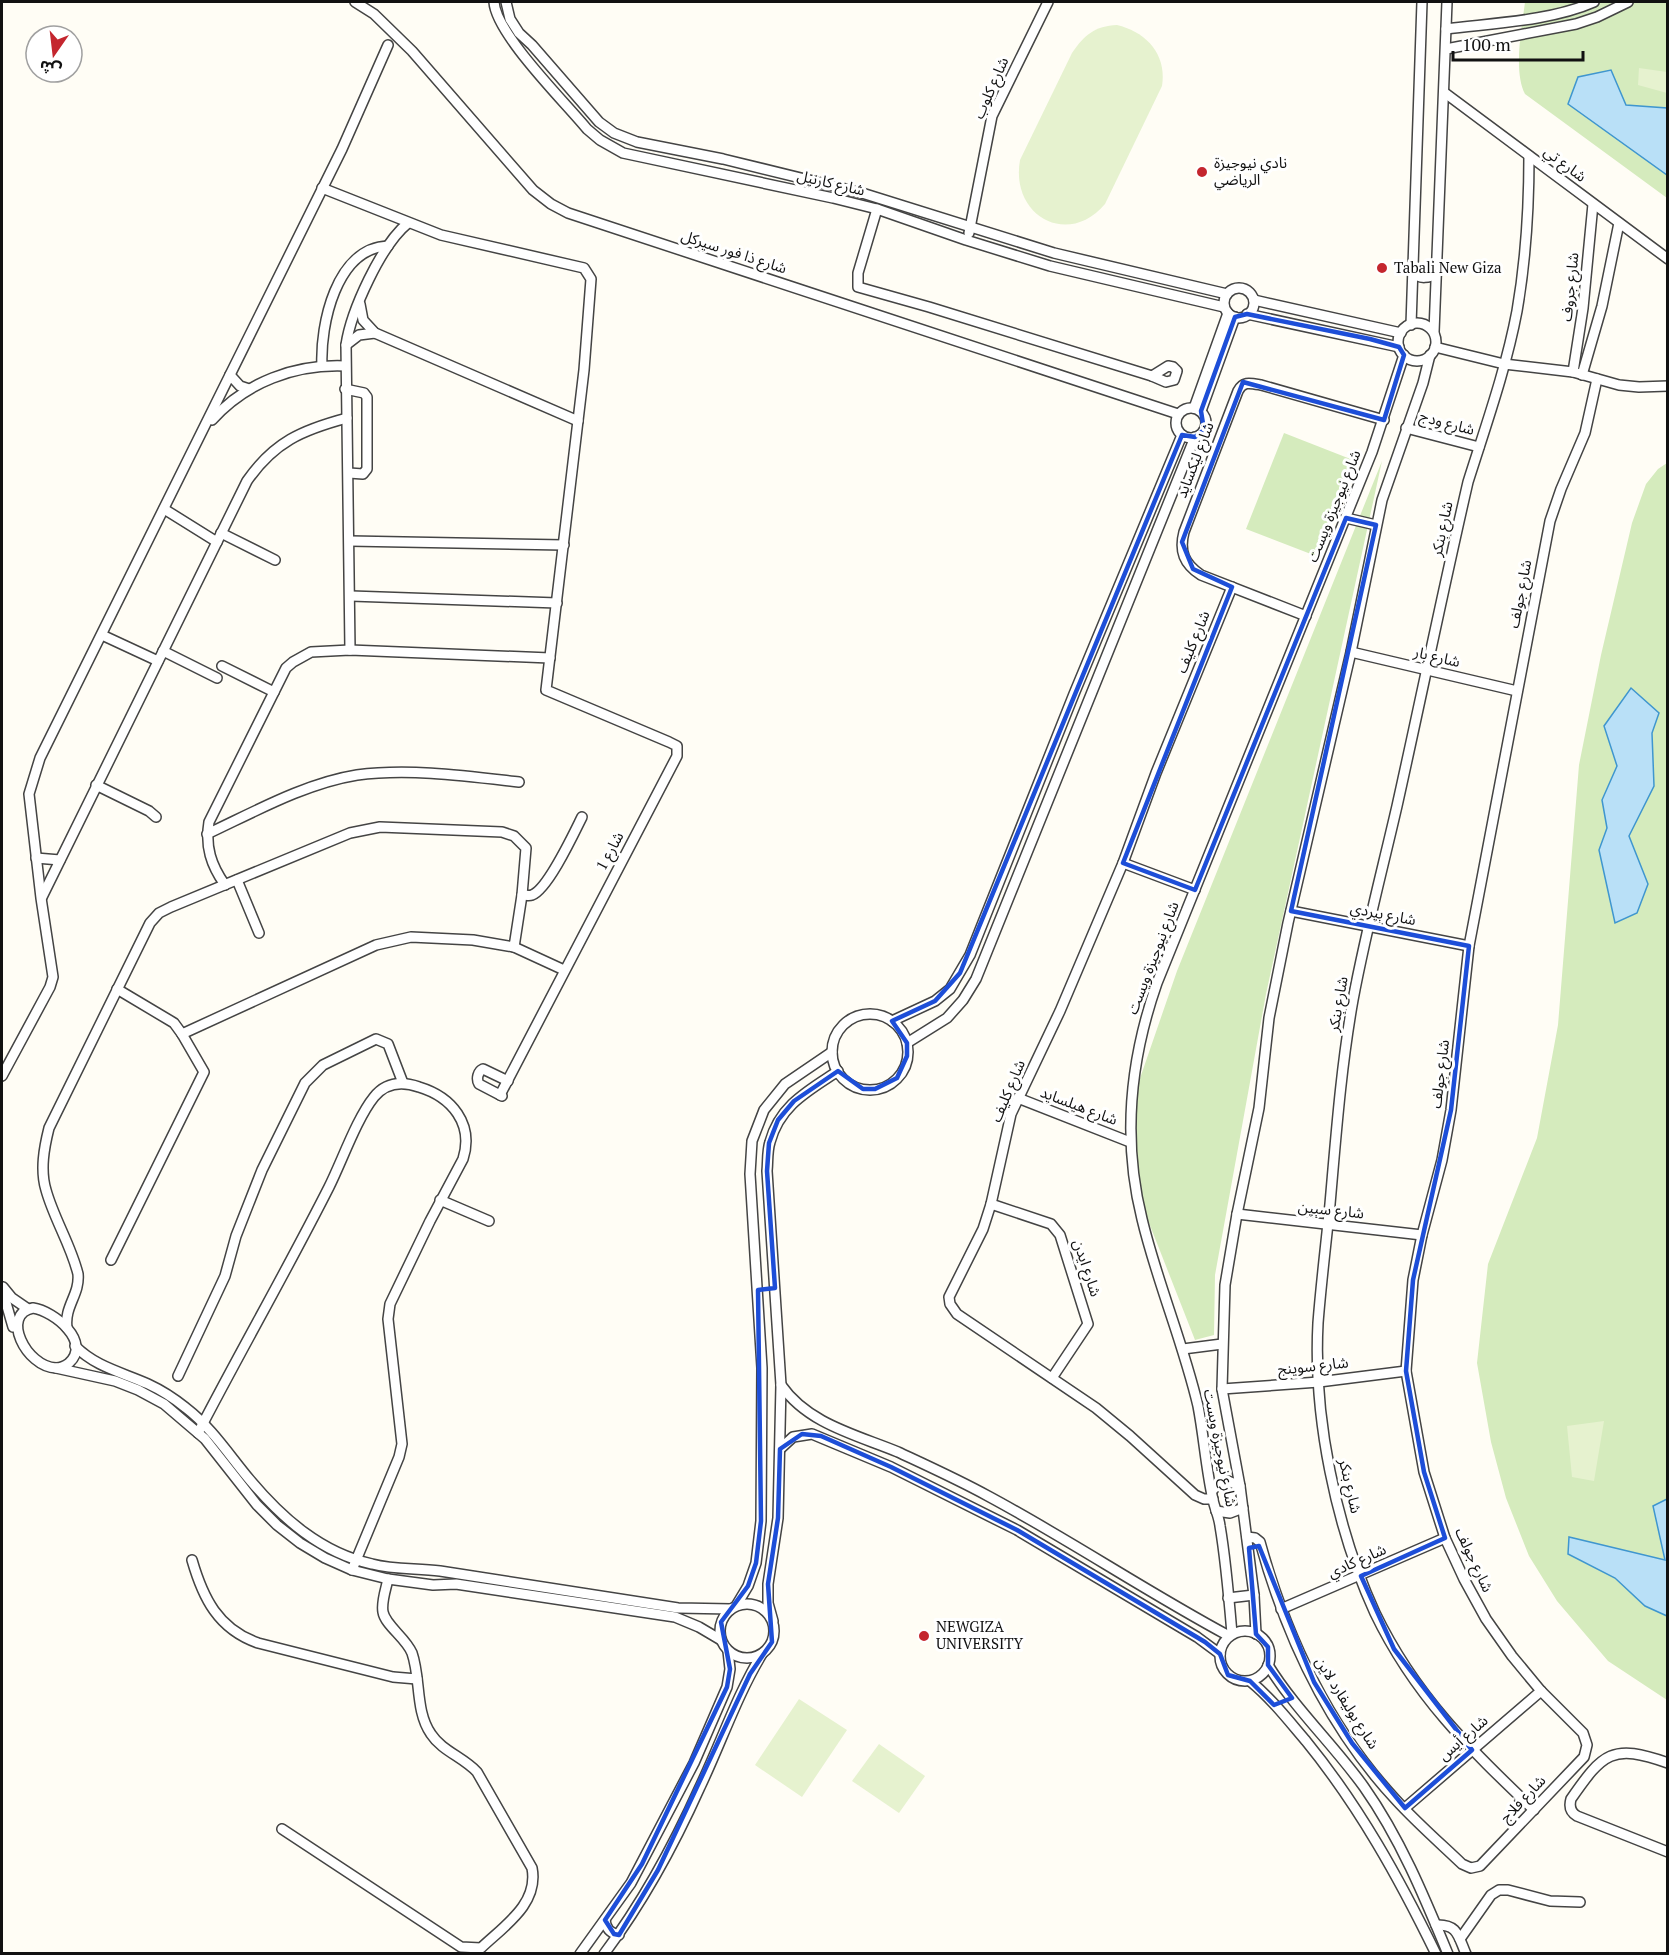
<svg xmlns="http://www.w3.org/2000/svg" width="1669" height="1955" viewBox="0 0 1669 1955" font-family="'PT Serif','Noto Sans Arabic',serif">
<rect width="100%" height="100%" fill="#fffdf5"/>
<!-- green -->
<g fill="#d5ebbd">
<path d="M1525,2H1667V198L1525,94C1513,71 1522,27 1525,2Z"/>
<polygon points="1284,433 1353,460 1316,556 1246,529"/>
<polygon points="1382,461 1266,994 1215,1275 1214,1335 1195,1340 1131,1177 1137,1087 1177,971"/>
<polygon points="1667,463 1667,1700 1608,1661 1557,1601 1529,1556 1506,1498 1491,1442 1477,1363 1488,1264 1537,1138 1558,1025 1579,765 1601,655 1632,523 1646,484 1658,469"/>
</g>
<!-- pitch -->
<g fill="#e6f2cf">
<path d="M1117,25C1146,32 1167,54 1162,86L1105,204C1068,248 1010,216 1020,160L1072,53C1084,35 1095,26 1117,25Z"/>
<polygon points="1639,68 1667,72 1667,93 1638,85"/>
<polygon points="1604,1421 1594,1481 1572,1477 1567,1426"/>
<polygon points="799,1699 847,1730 802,1797 755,1765"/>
<polygon points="879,1744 925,1776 899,1813 852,1781"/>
</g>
<!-- water -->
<g fill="#b9e0f7" stroke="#3f96cf" stroke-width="1.5">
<polygon points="1611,70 1626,105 1667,108 1667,175 1568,104 1578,77"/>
<polygon points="1631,688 1659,713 1652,733 1654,786 1629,836 1648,884 1637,913 1615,923 1599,850 1607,828 1602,800 1617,766 1604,726"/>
<polygon points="1667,1499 1667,1616 1645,1606 1615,1578 1568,1554 1569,1537 1665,1560 1653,1506"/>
</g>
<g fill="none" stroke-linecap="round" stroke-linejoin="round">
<!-- street casing -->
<g stroke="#444" stroke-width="12">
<g id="street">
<polyline points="355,2 374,14 412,51 533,190 551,204 568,213 1178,414"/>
<path d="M494,2C496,34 564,101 587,129L600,140L623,153L833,198L877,209L966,240L1050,266L1224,307"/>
<polyline points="506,2 510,19 519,33 532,45 599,122 614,133 637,142 723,159 862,193 1054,253 1227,294"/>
<path d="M1446,29C1493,23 1551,21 1594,2"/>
<polyline points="1446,49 1576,24 1597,17 1628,2"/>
<polyline points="1445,93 1668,259"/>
<path d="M1529,156C1529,208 1526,259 1517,311C1506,369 1486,425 1468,482C1443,590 1421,698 1397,806C1382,871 1365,935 1353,1000C1341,1067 1336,1136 1330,1204C1326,1244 1321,1284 1318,1323C1313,1417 1336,1528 1375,1613C1415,1696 1469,1748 1534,1810"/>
<polyline points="322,188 441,235 584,268 591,279 584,370 546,690 669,742 677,746 677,756 500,1095"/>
<polyline points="877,209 858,273 858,287 929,307 1152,376"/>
<polyline points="969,233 992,116 1048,2"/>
<path d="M1413,272C1419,280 1430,278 1437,273"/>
<circle cx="1239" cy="303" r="15"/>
<polyline points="1254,300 1401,333"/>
<polyline points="360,304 363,320 375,333 578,421"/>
<polyline points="1247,314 1399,347"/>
<circle cx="1417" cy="342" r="19"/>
<polyline points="1411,325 1422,2"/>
<polyline points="1434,332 1447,2"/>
<polyline points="346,345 359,335 375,333"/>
<polyline points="1435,347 1504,364 1573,372 1619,385 1639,387 1668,386"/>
<path d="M322,366C320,325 336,248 388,246"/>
<polygon points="1168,366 1173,367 1177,371 1174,380 1166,382 1152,376"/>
<polyline points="1573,372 1583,308 1593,204"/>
<polyline points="230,375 240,386 249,389"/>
<polyline points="1582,375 1602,306 1619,223"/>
<polyline points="345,389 364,393 367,397 367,469 363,474 349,473"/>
<circle cx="1191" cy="423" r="15"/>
<polyline points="1194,408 1228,313"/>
<polyline points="1201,411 1235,317"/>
<path d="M212,420C246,382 295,364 345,366"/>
<polyline points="1406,428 1479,447"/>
<polyline points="164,509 217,542"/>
<polyline points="1346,518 1376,525"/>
<polyline points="221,533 275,560"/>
<polyline points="350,541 564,545"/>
<polyline points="351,596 557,603"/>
<path d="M1306,616L1201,575C1184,564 1179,551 1184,532L1238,391C1243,381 1250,383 1261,385L1384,420"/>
<polyline points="102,635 158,661"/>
<path d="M350,650L346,345C351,311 381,245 408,223"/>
<polyline points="163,651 217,678"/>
<polyline points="1351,652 1517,691"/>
<polyline points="222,666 274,692"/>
<polyline points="96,785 149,811 156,817"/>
<path d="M207,834C254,812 306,783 357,775C409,768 467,776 519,782"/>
<polyline points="36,858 60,860"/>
<polyline points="1123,863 1195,890"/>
<polyline points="237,880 259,933"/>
<path d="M225,885C211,865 205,847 209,822L286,668L293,662L311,652L350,650L550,658"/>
<path d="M522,895C526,895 529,896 532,895C548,889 574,833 582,817"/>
<path d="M42,897L247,481C274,442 302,430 347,418"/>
<polyline points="1291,911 1469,946"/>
<polyline points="514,947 564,970"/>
<circle cx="870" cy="1052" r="38"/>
<polyline points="892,1021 935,1001 950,989 970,955 1074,694 1182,435"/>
<polyline points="907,1043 947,1018 963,1000 976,979 1195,437"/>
<polyline points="2,1076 50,987 53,977 41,898 29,794 40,758 342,149 388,45"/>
<path d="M502,1096L479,1084C476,1079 478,1071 483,1069L508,1081"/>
<polyline points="1018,1098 1130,1142"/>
<polyline points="440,1200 489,1221"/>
<polyline points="991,1204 1051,1224 1060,1235 1088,1324 1052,1378"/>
<polyline points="1237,1214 1422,1235"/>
<polyline points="111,1260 204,1072 182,1034 174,1023 117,989"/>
<polyline points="3,1287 12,1298 28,1309"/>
<polyline points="2,1289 13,1327"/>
<path d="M33,1308C54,1311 92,1342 69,1363C65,1366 61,1368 56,1368C26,1367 0,1314 33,1308Z"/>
<path d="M67,1328C64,1306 80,1295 78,1274C71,1245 54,1219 46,1190C40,1170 44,1148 49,1128L150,923L159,913L171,907L350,833L380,827L502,832L514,836L526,848L522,895L514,947L473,940L411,937L376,945L182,1034"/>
<path d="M75,1346C96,1367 121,1372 148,1384C161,1390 175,1399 186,1408C212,1428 229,1455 250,1480C282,1518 321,1553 372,1564C394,1570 417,1568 440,1571L678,1608L731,1609"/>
<polyline points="1183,1349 1222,1344"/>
<polyline points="56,1368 115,1381 138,1390 164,1404 205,1439 257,1505 277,1525 300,1543 325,1558 352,1570 388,1579 433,1585 456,1584 675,1617 699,1627 721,1640"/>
<polyline points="178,1376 225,1276 236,1236 262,1170 305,1083 323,1065 376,1039 388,1044 403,1083"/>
<path d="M781,1385C808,1424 857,1435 898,1452C928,1466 959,1480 988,1496C1070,1540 1147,1592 1229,1636"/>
<polyline points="1222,1389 1319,1382 1406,1371"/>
<path d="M198,1433C241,1350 287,1270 329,1187C342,1161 357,1118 374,1097C386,1082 402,1081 419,1087C452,1097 474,1124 463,1159L430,1221L390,1304L388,1319L402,1444L399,1457L352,1570"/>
<polyline points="780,1449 793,1437 812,1434 891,1467 1017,1530 1197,1637 1220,1654"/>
<polyline points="1212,1491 1216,1486 1228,1481 1240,1486"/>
<polyline points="1213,1499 1204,1499 1195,1495 1130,1436 1096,1408 957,1314 950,1304 949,1297 983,1229 991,1204 1011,1114 1060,1011 1123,863 1156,773 1232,587"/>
<polyline points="1216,1511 1230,1513 1243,1508"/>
<path d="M1247,1537L1255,1538L1260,1542C1286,1636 1329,1728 1396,1800C1416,1822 1440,1843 1462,1864L1471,1868L1480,1866L1584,1757L1587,1745L1583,1733L1541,1691L1512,1656L1486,1619L1464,1579L1445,1538L1424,1472L1406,1371L1413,1280L1422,1235L1442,1160L1451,1110L1469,946L1550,521L1561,489L1585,433L1597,379"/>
<path d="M192,1560C203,1598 218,1629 258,1643L393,1677L417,1679"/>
<polyline points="1228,1598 1254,1595"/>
<circle cx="747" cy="1631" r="27"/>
<polyline points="736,1606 748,1586 756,1563 761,1521 762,1368 750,1174 752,1141 764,1110 785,1084 832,1052"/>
<polyline points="1281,1609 1445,1538"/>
<path d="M773,1621L768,1603V1584L778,1518L781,1385L767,1171C768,1162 767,1151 770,1142C780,1105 808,1091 838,1071"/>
<circle cx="1245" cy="1656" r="25"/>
<path d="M1232,1634C1229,1598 1226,1561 1220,1526C1219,1517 1215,1509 1213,1500C1206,1469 1204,1437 1198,1406C1183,1342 1157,1282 1142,1219C1122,1139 1130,1060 1157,983L1372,452L1404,355"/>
<polyline points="1256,1634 1254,1595 1240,1486 1222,1389 1225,1285 1237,1214 1259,1108 1269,1018 1288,923 1351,652 1382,500 1423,383 1430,355"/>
<path d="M1268,1665C1295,1709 1334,1745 1364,1787C1400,1838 1424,1896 1448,1954"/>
<path d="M1250,1681C1271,1698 1288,1720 1306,1741C1359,1806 1399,1878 1436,1954"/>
<path d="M1668,1763C1612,1743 1603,1753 1571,1799C1569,1806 1570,1812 1577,1816L1668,1852"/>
<polyline points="1405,1808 1541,1691"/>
<path d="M282,1829L461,1947L481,1948C504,1926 539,1904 532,1868L477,1772C463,1757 442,1751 431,1734C415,1711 421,1679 412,1653C406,1638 385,1625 383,1612C381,1602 386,1589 388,1579"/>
<path d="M605,1920C606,1929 610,1933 619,1935"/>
<path d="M1436,1925C1458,1924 1458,1936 1466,1954"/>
<polyline points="1460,1939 1491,1895 1499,1890 1508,1890 1550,1901 1580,1902"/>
<polyline points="580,1954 631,1883 694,1763 727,1687 730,1669 728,1651"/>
<path d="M604,1954C643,1902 674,1845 700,1787C721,1743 737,1695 762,1654"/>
</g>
</g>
<!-- street -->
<use href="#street" stroke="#fff" stroke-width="9"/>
</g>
<!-- marked area -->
<path fill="none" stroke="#1d4ed8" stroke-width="4.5" stroke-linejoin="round" d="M1247,314L1370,339L1399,347L1404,355L1384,420L1243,382L1182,542L1193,569L1232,587L1123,863L1195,890L1346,518L1376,525L1291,911L1469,946L1451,1110L1413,1280L1406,1371L1424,1472L1445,1538L1361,1576L1394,1649L1472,1750L1405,1808L1352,1743L1314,1682L1259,1546L1249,1548L1256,1634L1268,1647V1665L1292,1698L1274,1705L1250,1681L1228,1675L1220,1654L1205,1642L1017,1530L891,1467L821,1436L802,1434L780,1449L778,1518L768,1584L772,1642L750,1674L658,1870L619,1935L614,1934L605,1920L642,1864L727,1687L730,1669L721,1622L748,1586L756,1563L761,1521L758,1290L775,1288L767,1171L769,1143L778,1120L794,1101L838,1071L863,1089H875L897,1078L907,1056V1043L892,1021L935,1001L960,973L1182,435L1195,437L1204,430L1201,411L1235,317Z"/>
<!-- markers -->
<g fill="#c4262e" stroke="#fff" stroke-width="2">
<circle cx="1202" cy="172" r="6"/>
<circle cx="1382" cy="268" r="6"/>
<circle cx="924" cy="1636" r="6"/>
</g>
<g text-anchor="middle" stroke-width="6" stroke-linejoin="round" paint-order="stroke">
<!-- street labels -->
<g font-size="15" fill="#111" stroke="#fff">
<text transform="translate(991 88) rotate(-66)" y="5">شارع كلوب</text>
<text transform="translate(1565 164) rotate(37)" y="5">شارع تي</text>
<text transform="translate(831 183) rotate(13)" y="5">شارع كارنيل</text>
<text transform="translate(734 252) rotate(18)" y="5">شارع ذا فور سيركل</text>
<text transform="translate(1570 287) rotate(-84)" y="5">شارع جروف</text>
<text transform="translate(1447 423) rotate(15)" y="5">شارع ودج</text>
<text transform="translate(1195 460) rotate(-69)" y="5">شارع ليكسايد</text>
<text transform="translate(1334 506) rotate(-68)" y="5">شارع نيوجيزة ويست</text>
<text transform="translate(1442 529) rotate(-78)" y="5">شارع بنكر</text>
<text transform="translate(1520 594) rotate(-79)" y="5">شارع جولف</text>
<text transform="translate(1193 642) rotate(-68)" y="5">شارع كليف</text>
<text transform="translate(1437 657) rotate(13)" y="5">شارع بار</text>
<text transform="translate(610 851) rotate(-62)" y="5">شارع 1</text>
<text transform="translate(1383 914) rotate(11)" y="5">شارع بيردي</text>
<text transform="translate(1153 958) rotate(-69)" y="5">شارع نيوجيزة ويست</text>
<text transform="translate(1338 1004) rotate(-80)" y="5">شارع بنكر</text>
<text transform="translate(1440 1074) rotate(-83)" y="5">شارع جولف</text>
<text transform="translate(1008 1091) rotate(-67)" y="5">شارع كليف</text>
<text transform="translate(1079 1106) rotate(21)" y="5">شارع هيلسايد</text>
<text transform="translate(1331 1210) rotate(6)" y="5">شارع سبين</text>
<text transform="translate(1087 1268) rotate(72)" y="5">شارع ايدن</text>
<text transform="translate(1313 1366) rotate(-6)" y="5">شارع سوينج</text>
<text transform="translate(1220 1448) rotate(79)" y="5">شارع نيوجيزة ويست</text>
<text transform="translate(1350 1486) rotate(77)" y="5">شارع بنكر</text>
<text transform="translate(1474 1560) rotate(65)" y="5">شارع جولف</text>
<text transform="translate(1357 1561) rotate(-24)" y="5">شارع كادي</text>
<text transform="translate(1347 1703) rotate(58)" y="5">شارع بوليفارد لاين</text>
<text transform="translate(1463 1738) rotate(-41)" y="5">شارع أيس</text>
<text transform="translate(1523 1799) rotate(-47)" y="5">شارع فلاج</text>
</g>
<!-- poi labels -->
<g font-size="15" fill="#111" stroke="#fff" text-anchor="start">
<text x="1214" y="168">نادي نيوجيزة<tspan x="1214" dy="17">الرياضي</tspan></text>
<text x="1394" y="273">Tabali New Giza</text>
<text x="936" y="1632">NEWGIZA<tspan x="936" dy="17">UNIVERSITY</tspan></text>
</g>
</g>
<!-- border -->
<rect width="1669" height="1955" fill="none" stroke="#111111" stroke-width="6"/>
<!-- north arrow -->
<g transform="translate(54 54) rotate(194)"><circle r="28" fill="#ffffff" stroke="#a0a0a0" stroke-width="1.5"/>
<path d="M0-4.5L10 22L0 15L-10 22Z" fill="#c4262e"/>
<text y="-9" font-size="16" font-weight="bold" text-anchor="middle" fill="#111111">ش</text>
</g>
<!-- scale -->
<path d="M1453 51v9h130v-9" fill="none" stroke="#111111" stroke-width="3"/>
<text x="1462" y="51" font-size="18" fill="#111111" stroke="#ffffff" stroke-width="4.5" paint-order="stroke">100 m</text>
</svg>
